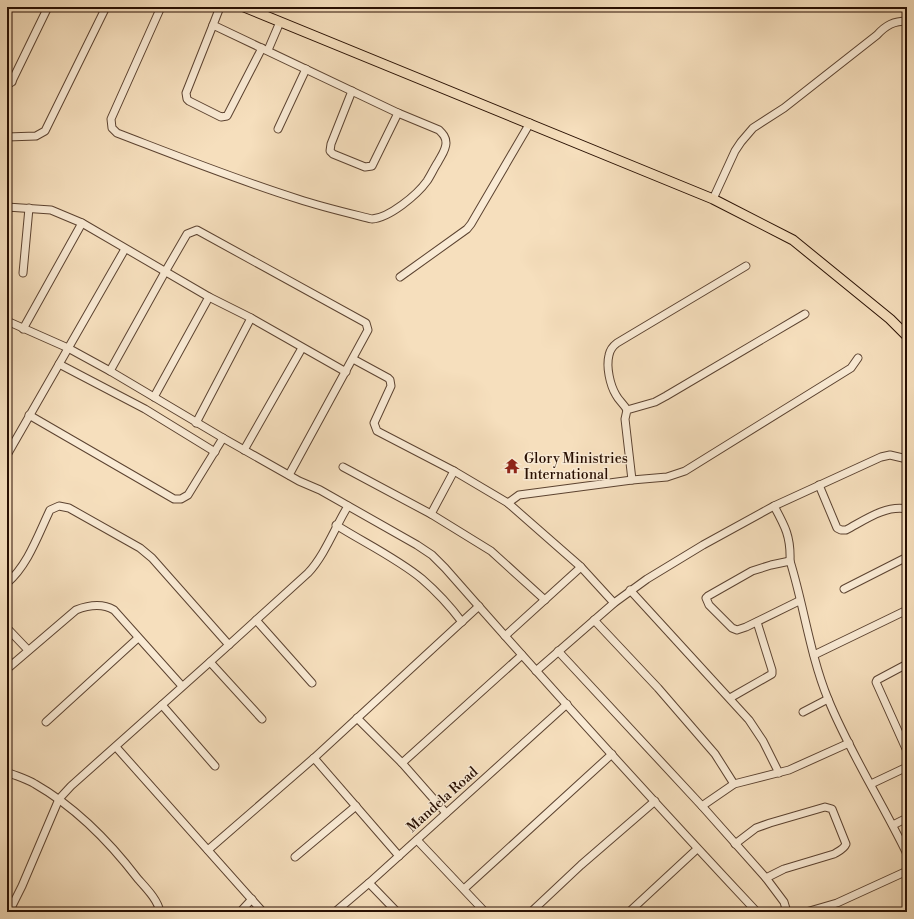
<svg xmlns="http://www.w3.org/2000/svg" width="914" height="919" viewBox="0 0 914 919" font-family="'Libre Bodoni',serif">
<rect width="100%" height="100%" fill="#f6dfbd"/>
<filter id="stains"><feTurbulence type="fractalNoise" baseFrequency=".005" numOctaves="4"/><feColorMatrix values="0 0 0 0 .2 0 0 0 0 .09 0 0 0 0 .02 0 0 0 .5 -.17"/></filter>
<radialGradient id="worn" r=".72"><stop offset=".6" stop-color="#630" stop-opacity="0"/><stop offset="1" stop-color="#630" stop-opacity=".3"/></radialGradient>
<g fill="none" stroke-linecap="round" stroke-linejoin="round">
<!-- minor casing -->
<g stroke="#5c4331" stroke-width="9">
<g id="minor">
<path d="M161,7L111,119L112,128L117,133C177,156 237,180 298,199C322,207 348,213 372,219C389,218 417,195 427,181C431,175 434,168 438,162C441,156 446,150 446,143C446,137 443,134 439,130L398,113L213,25L220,7"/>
<polyline points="213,25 186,93 187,99 189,101 221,117 227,116 262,48"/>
<polyline points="268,50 280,22"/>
<polyline points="7,85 12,82 13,79 48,7"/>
<polyline points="352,91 331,144 330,151 333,154 365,167 372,166 398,113"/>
<polyline points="278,129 306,69"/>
<polyline points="7,137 36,136 45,131 106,7"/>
<path d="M713,199L735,151L741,142L753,128L784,108L877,35C886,25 894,21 907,21"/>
<polyline points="7,207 51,210 82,223 209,297 251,318 346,372"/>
<polyline points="23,273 29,208"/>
<polyline points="400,277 467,229 471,224 530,123"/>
<path d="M7,321L68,348L110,371L223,438L299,481L320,490L417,545L432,555L445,568C547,684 651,799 757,912"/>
<polyline points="23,329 82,223"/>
<polyline points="353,359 388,378 390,380 391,386 374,423 377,431 454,471 508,503 581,567 614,603"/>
<polyline points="59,364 145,409 215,452"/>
<polyline points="110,371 165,272 187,234 197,230 366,323 368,330 289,475"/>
<polyline points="154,397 209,297"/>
<path d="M627,410C624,404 619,401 616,395C610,385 606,367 609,355C610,350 613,346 617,343L746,266"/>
<polyline points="29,415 174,499 181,499 188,495 223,438"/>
<polyline points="196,423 251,318"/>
<polyline points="244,450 302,348"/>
<polyline points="7,455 125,249"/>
<polyline points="343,467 431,514 491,551 545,600"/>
<polyline points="632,480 625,419 627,410 655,402 666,396 805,314"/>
<path d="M819,485L837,528L841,530H846C865,520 885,505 907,509"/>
<polyline points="508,503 519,495 632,480 667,477 685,471 851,368 858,358"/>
<path d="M774,506C785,526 791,537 790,561C804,606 810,655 828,699C850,753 882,802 907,854"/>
<polyline points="431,514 454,471"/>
<path d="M336,525C363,542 398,559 422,579C437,592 450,606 462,622"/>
<polyline points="790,561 771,565 752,571 708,596 706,598 709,605 732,628 737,630 746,627 799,601"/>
<path d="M7,583C28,565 38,535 50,510L59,506L69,508L140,548L152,558L229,645"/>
<polyline points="844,589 907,557"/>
<polyline points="630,590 749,720 763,741 779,773"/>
<polyline points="256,620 312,683"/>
<polyline points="594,620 658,688 715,754 734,784"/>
<polyline points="7,628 28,650"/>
<polyline points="505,636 581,567"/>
<polyline points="558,651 702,806 766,878 784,902 787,912"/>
<polyline points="814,655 907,610"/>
<polyline points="210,662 262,719"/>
<polyline points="907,664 877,680 876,682 907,751"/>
<path d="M7,669L76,610C89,605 102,603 114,610L182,686"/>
<polyline points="536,671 614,603 647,579 703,545 774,506 881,457 890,455 907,459"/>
<polyline points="730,698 772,674 772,670 757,622"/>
<polyline points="162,705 215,766"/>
<polyline points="803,712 828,699"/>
<polyline points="357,718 402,763 446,813"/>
<polyline points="46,722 138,638"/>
<polyline points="116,747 263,912"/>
<polyline points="314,758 399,856"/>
<polyline points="402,763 522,655"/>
<path d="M7,772C16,776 27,779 35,784C77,808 109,841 138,879C146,888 158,900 160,912"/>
<polyline points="871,784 907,767"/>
<polyline points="702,806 734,784 789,770 849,743"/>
<polyline points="893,825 907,818"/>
<polyline points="417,840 485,912"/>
<path d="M735,844L756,828L770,823L825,807L832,809L846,844C844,849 839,851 834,854L784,869L766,878"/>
<polyline points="208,850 314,758 479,606"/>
<polyline points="295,857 356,806"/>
<polyline points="369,883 397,912"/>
<polyline points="464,889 612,754"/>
<path d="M9,912L22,886L59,799L71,786L210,662L308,573C325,555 335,527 348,506"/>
<polyline points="240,912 252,899"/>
<polyline points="335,912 369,883 567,704"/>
<polyline points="531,912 581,865 655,801"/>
<polyline points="629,912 697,849"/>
<polyline points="806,912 837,903 907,871"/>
</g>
</g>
<!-- major casing -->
<g stroke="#280f02" stroke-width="11">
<polyline id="major" points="244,7 713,199 793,240 890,319 907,336"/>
</g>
<!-- minor -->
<use href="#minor" stroke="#f9ead4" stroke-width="7"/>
<!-- major -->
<use href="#major" stroke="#f6dfbd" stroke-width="9"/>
</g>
<!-- icons -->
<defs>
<g id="temple-bare" transform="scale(1.2)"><path d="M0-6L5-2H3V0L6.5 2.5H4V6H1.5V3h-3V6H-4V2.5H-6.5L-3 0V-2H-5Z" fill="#8f2418" stroke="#f9ead4" stroke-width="2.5" paint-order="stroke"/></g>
</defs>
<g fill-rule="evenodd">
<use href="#temple-bare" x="512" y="466"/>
</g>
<g text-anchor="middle" stroke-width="3" stroke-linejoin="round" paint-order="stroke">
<!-- poi labels -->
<g font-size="14" fill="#280f02" stroke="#f9ead4" text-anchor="start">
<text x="524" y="463">Glory Ministries<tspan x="524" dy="16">International</tspan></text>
</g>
<!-- street labels -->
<g font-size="14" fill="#280f02" stroke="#f9ead4">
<text transform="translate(442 799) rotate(-42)" y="5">Mandela Road</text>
</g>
</g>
<!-- margin -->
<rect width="914" height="919" fill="none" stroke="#f6dfbd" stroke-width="24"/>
<rect x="8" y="8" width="898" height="903" fill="none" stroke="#280f02" stroke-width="2"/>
<rect x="12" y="12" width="890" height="895" fill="none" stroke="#280f02"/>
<rect width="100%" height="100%" filter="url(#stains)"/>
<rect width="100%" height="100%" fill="url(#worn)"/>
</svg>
